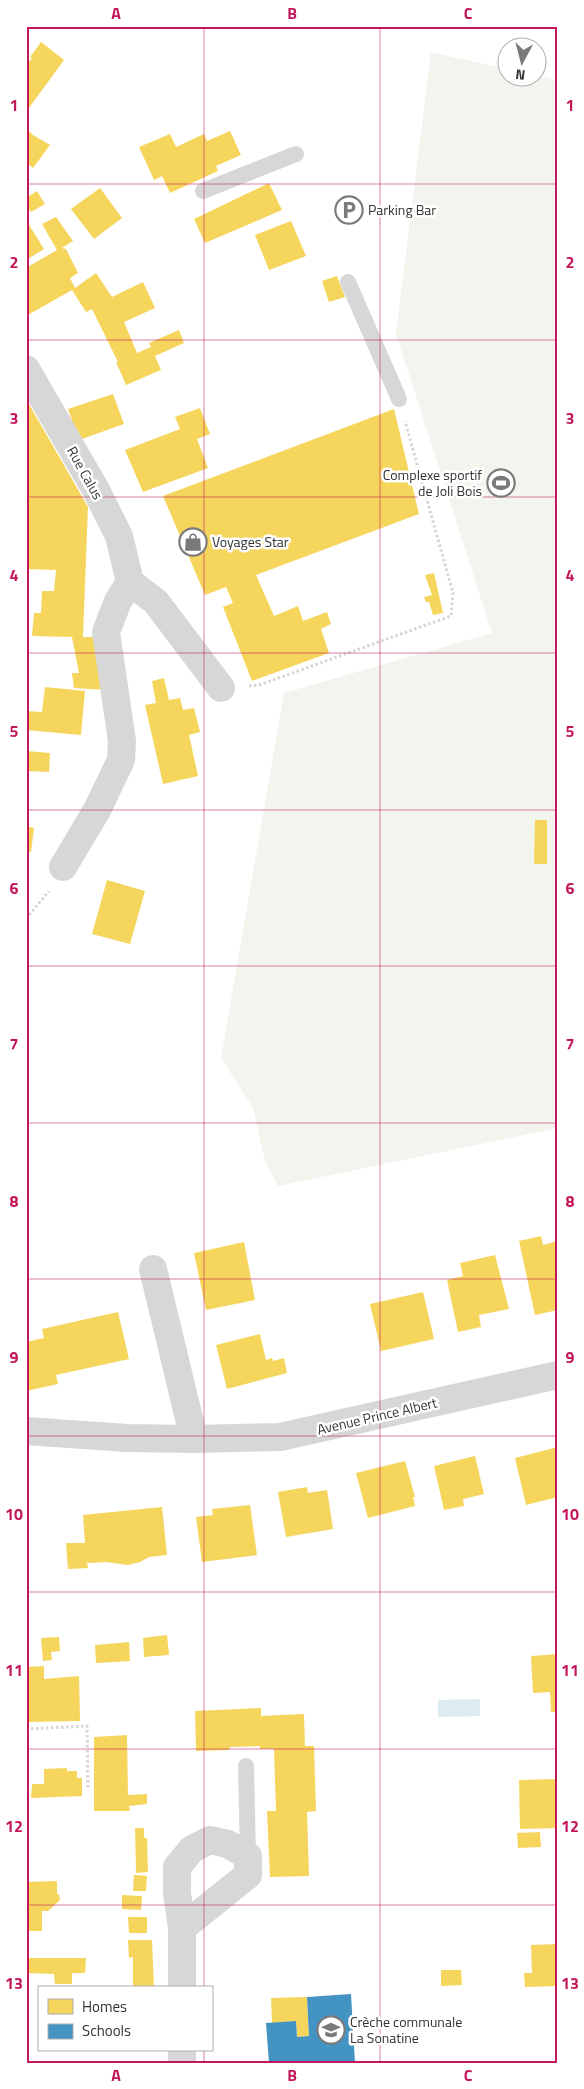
<svg xmlns="http://www.w3.org/2000/svg" width="584" height="2089" viewBox="0 0 584 2089" font-family="'Titillium Web',sans-serif">
<rect width="100%" height="100%" fill="#fff"/>
<!-- green -->
<polygon fill="#f1f5ed" points="431,52 506,69 506,78 536,78 537,76 558,80 558,1128 278,1186 265,1161 253,1108 221,1058 284,693 492,633 396,334"/>
<!-- water -->
<polygon fill="#ddebf3" points="480,1699 480,1716 438,1717 438,1700"/>
<!-- homes -->
<g fill="#f6d55c">
<polygon points="41,42 64,60 26,112 26,66 32,58 30,57"/>
<polygon points="26,128 33,135 50,145 33,168 26,162"/>
<polygon points="230,131 241,155 216,166 218,171 170,193 162,176 154,180 139,147 170,134 176,147 204,134 207,141"/>
<polygon points="269,183 282,210 205,243 194,219"/>
<polygon points="100,188 122,218 94,239 71,209"/>
<polygon points="37,191 45,204 31,212 28,208 26,209 26,198"/>
<polygon points="56,217 73,241 62,248 66,249 78,273 70,278 75,288 96,273 112,297 143,282 155,308 124,322 137,353 151,347 149,343 179,330 184,343 155,356 161,370 126,385 116,362 118,362 92,309 86,312 72,290 26,316 26,268 57,250 42,224"/>
<polygon points="26,220 44,249 26,260"/>
<polygon points="291,221 306,256 269,270 255,235"/>
<polygon points="337,276 345,297 329,302 322,281"/>
<polygon points="113,394 124,424 79,440 68,409"/>
<polygon points="26,399 88,507 83,637 98,637 107,690 74,688 72,673 79,673 72,637 32,636 34,613 41,613 42,591 54,591 56,570 26,569"/>
<polygon points="200,408 210,434 197,439 208,468 143,492 125,450 180,429 175,417"/>
<polygon points="394,409 419,514 256,575 274,616 298,606 303,621 327,612 331,624 321,629 329,653 252,681 223,607 233,603 226,587 205,595 163,496"/>
<polygon points="434,573 443,613 433,615 429,602 426,602 424,597 432,595 425,575"/>
<polygon points="164,678 169,700 180,698 183,710 194,708 200,732 189,735 198,776 163,784 145,705 156,703 152,681"/>
<polygon points="45,687 85,691 81,735 26,730 26,711 42,712"/>
<polygon points="26,751 50,753 49,772 26,771"/>
<polygon points="535,820 547,820 547,864 534,864"/>
<polygon points="26,826 34,828 31,852 26,851"/>
<polygon points="107,880 145,891 130,944 92,934"/>
<polygon points="541,1236 543,1245 558,1241 558,1310 535,1315 519,1241"/>
<polygon points="244,1242 255,1300 206,1310 194,1253"/>
<polygon points="495,1255 509,1309 479,1315 481,1327 458,1332 447,1280 463,1276 460,1263"/>
<polygon points="423,1292 434,1339 381,1351 370,1304"/>
<polygon points="118,1312 129,1359 56,1375 58,1384 26,1391 26,1342 44,1338 42,1329"/>
<polygon points="260,1334 266,1360 272,1358 273,1361 284,1358 287,1373 227,1389 216,1345"/>
<polygon points="558,1447 558,1497 526,1505 515,1458"/>
<polygon points="475,1456 484,1494 463,1499 464,1506 444,1510 434,1466"/>
<polygon points="405,1461 415,1497 413,1497 415,1506 368,1518 356,1473"/>
<polygon points="307,1487 308,1493 327,1490 333,1529 286,1537 278,1492"/>
<polygon points="250,1505 257,1555 202,1562 196,1517 213,1515 212,1509"/>
<polygon points="162,1507 167,1555 149,1557 140,1562 128,1565 106,1562 90,1563 87,1563 88,1568 68,1569 66,1543 85,1543 83,1515"/>
<polygon points="167,1635 169,1655 144,1657 143,1638"/>
<polygon points="59,1637 60,1651 51,1652 52,1660 43,1661 41,1638"/>
<polygon points="129,1642 130,1661 96,1663 95,1645"/>
<polygon points="558,1654 558,1712 551,1712 550,1692 533,1693 531,1656"/>
<polygon points="44,1666 44,1679 79,1676 80,1721 26,1722 26,1667"/>
<polygon points="261,1708 261,1716 304,1714 305,1746 314,1746 316,1811 307,1812 309,1876 270,1877 267,1811 276,1811 274,1749 260,1749 260,1746 230,1747 229,1750 196,1751 195,1711"/>
<polygon points="127,1735 128,1795 147,1794 147,1804 129,1806 130,1811 94,1811 94,1737"/>
<polygon points="67,1768 67,1771 77,1771 77,1778 82,1778 82,1796 31,1798 32,1784 44,1784 44,1769"/>
<polygon points="558,1779 558,1828 520,1829 519,1780"/>
<polygon points="135,1828 144,1828 144,1838 147,1838 148,1872 136,1873"/>
<polygon points="540,1832 541,1847 518,1848 517,1833"/>
<polygon points="134,1875 147,1876 146,1891 133,1891"/>
<polygon points="57,1881 57,1894 59,1894 60,1900 48,1911 42,1911 42,1931 26,1931 26,1882"/>
<polygon points="122,1895 142,1896 141,1910 122,1909"/>
<polygon points="128,1917 147,1917 147,1933 129,1933"/>
<polygon points="128,1940 152,1940 154,1988 133,1988 133,1957 129,1958"/>
<polygon points="558,1944 558,1986 525,1987 524,1973 532,1973 531,1945"/>
<polygon points="26,1958 86,1958 85,1973 72,1973 72,1984 55,1984 54,1974 26,1973"/>
<polygon points="441,1970 461,1970 462,1985 441,1986"/>
<polygon points="307,1997 309,2036 297,2037 296,2021 272,2023 271,1998"/>
</g>
<!-- schools -->
<polygon fill="#4393c3" points="351,1994 355,2063 269,2063 266,2023 296,2021 297,2037 309,2036 307,1997"/>
<g fill="none" stroke-linecap="round" stroke-linejoin="round">
<!-- path -->
<g stroke="#d6d6d6" stroke-width="3" stroke-dasharray="2.5 2.5" stroke-linecap="butt">
<polyline points="249,686 259,685 451,616 453,593 405,421"/>
<polyline points="26,919 49,891"/>
<polyline points="26,1729 87,1726 88,1790"/>
</g>
<!-- service -->
<g stroke="#d7d7d7" stroke-width="16">
<polyline points="203,191 296,154"/>
<polyline points="348,282 399,399"/>
<polyline points="246,1766 248,1856"/>
</g>
<!-- minor -->
<g stroke="#d7d7d7" stroke-width="28">
<polyline points="26,369 96,490 119,536 130,582 156,602 221,688"/>
<polyline points="63,867 97,810 121,760 122,741 106,632 118,601 130,582"/>
<polyline points="153,1269 194,1439"/>
<polyline points="26,1431 127,1438 194,1439 280,1437 558,1375"/>
<polyline points="182,1928 248,1875 248,1856 228,1844 210,1840 192,1849 177,1867 177,1893 182,1928 182,1988"/>
<polyline points="182,2050 182,2063"/>
</g>
</g>
<!-- grid -->
<path fill="none" stroke="#c2185b" stroke-width="1" stroke-opacity="0.55" d="M204,26V1988M380,26V2063M26,184H558M26,340H558M26,497H558M26,653H558M26,810H558M26,966H558M26,1123H558M26,1279H558M26,1436H558M26,1592H558M26,1749H558M26,1905H558M204,2050V2063"/>
<!-- icons -->
<defs>
<g id="parking-ring" transform="scale(1.4375)"><circle r="9.5" fill="#fff" stroke="#7a7a7a" stroke-width="1.5"/><path d="M-3.5-5.5H1a3.5 3.5 0 0 1 0 7H-1V5.5H-3.5ZM-1-3.4V-.6H.8a1.4 1.4 0 0 0 0-2.8Z" fill="#7a7a7a"/></g>
<g id="stadium-ring" transform="scale(1.4375)"><circle r="9.5" fill="#fff" stroke="#7a7a7a" stroke-width="1.5"/><path d="M0-5a6.5 5 0 1 0 0 10a6.5 5 0 1 0 0-10ZM-3.5-1.8h7v3.6h-7Z" fill="#7a7a7a"/></g>
<g id="shop-ring" transform="scale(1.4375)"><circle r="9.5" fill="#fff" stroke="#7a7a7a" stroke-width="1.5"/><path d="M-5-2.5h2.3a2.7 3.5 0 0 1 5.4 0H5L5.5 6h-11ZM-1.5-2.5h3a1.5 2.3 0 0 0-3 0Z" fill="#7a7a7a"/></g>
<g id="school-ring" transform="scale(1.4375)"><circle r="9.5" fill="#fff" stroke="#7a7a7a" stroke-width="1.5"/><path d="M0-5L7-2L0 1L-7-2ZM-4 1L0 2.5L4 1V4Q0 6-4 4Z" fill="#7a7a7a"/></g>
</defs>
<g fill-rule="evenodd">
<use href="#parking-ring" x="349" y="210"/>
<use href="#stadium-ring" x="501" y="483"/>
<use href="#shop-ring" x="193" y="542"/>
<use href="#school-ring" x="331" y="2030"/>
</g>
<g text-anchor="middle" stroke-width="5" stroke-linejoin="round" paint-order="stroke">
<!-- poi labels -->
<g font-size="14" fill="#333" stroke="#fff" text-anchor="start">
<text x="368" y="215">Parking Bar</text>
<text x="482" y="480" text-anchor="end">Complexe sportif<tspan x="482" dy="16">de Joli Bois</tspan></text>
<text x="212" y="547">Voyages Star</text>
<text x="350" y="2027">Crèche communale<tspan x="350" dy="16">La Sonatine</tspan></text>
</g>
<!-- street labels -->
<g font-size="14" fill="#333" stroke="#fff">
<text transform="translate(85 473) rotate(61)" y="5">Rue Calus</text>
<text transform="translate(377 1416) rotate(-13)" y="5">Avenue Prince Albert</text>
</g>
</g>
<!-- border -->
<rect width="584" height="2089" fill="none" stroke="#ffffff" stroke-width="55"/>
<!-- legend -->
<rect x="38" y="1986" width="175" height="65" fill="#ffffff" stroke="#adadad"/>
<rect x="48" y="1999" width="25" height="15" fill="#f6d55c" stroke="#adadad"/>
<text x="82" y="2012" font-size="15" fill="#333333">Homes</text>
<rect x="48" y="2024" width="25" height="15" fill="#4393c3" stroke="#adadad"/>
<text x="82" y="2036" font-size="15" fill="#333333">Schools</text>
<!-- north arrow -->
<g transform="translate(522 62) rotate(187)"><circle r="24" fill="#ffffff" stroke="#adadad"/>
<path d="M0-4L9 19L0 12L-9 19Z" fill="#7a7a7a"/>
<text y="-8" font-size="14" font-weight="bold" text-anchor="middle" fill="#333333">N</text>
</g>
<rect x="28" y="28" width="528" height="2034" fill="none" stroke="#c2185b" stroke-width="2"/>
<g font-size="16" text-anchor="middle" font-weight="bold" fill="#c2185b">
<text x="116" y="19">A</text>
<text x="292" y="19">B</text>
<text x="468" y="19">C</text>
<text x="14" y="111">1</text>
<text x="570" y="111">1</text>
<text x="14" y="268">2</text>
<text x="570" y="268">2</text>
<text x="14" y="424">3</text>
<text x="570" y="424">3</text>
<text x="14" y="581">4</text>
<text x="570" y="581">4</text>
<text x="14" y="737">5</text>
<text x="570" y="737">5</text>
<text x="14" y="894">6</text>
<text x="570" y="894">6</text>
<text x="14" y="1050">7</text>
<text x="570" y="1050">7</text>
<text x="14" y="1207">8</text>
<text x="570" y="1207">8</text>
<text x="14" y="1363">9</text>
<text x="570" y="1363">9</text>
<text x="14" y="1520">10</text>
<text x="570" y="1520">10</text>
<text x="14" y="1676">11</text>
<text x="570" y="1676">11</text>
<text x="14" y="1832">12</text>
<text x="570" y="1832">12</text>
<text x="14" y="1989">13</text>
<text x="570" y="1989">13</text>
<text x="116" y="2081">A</text>
<text x="292" y="2081">B</text>
<text x="468" y="2081">C</text>
</g>
</svg>
